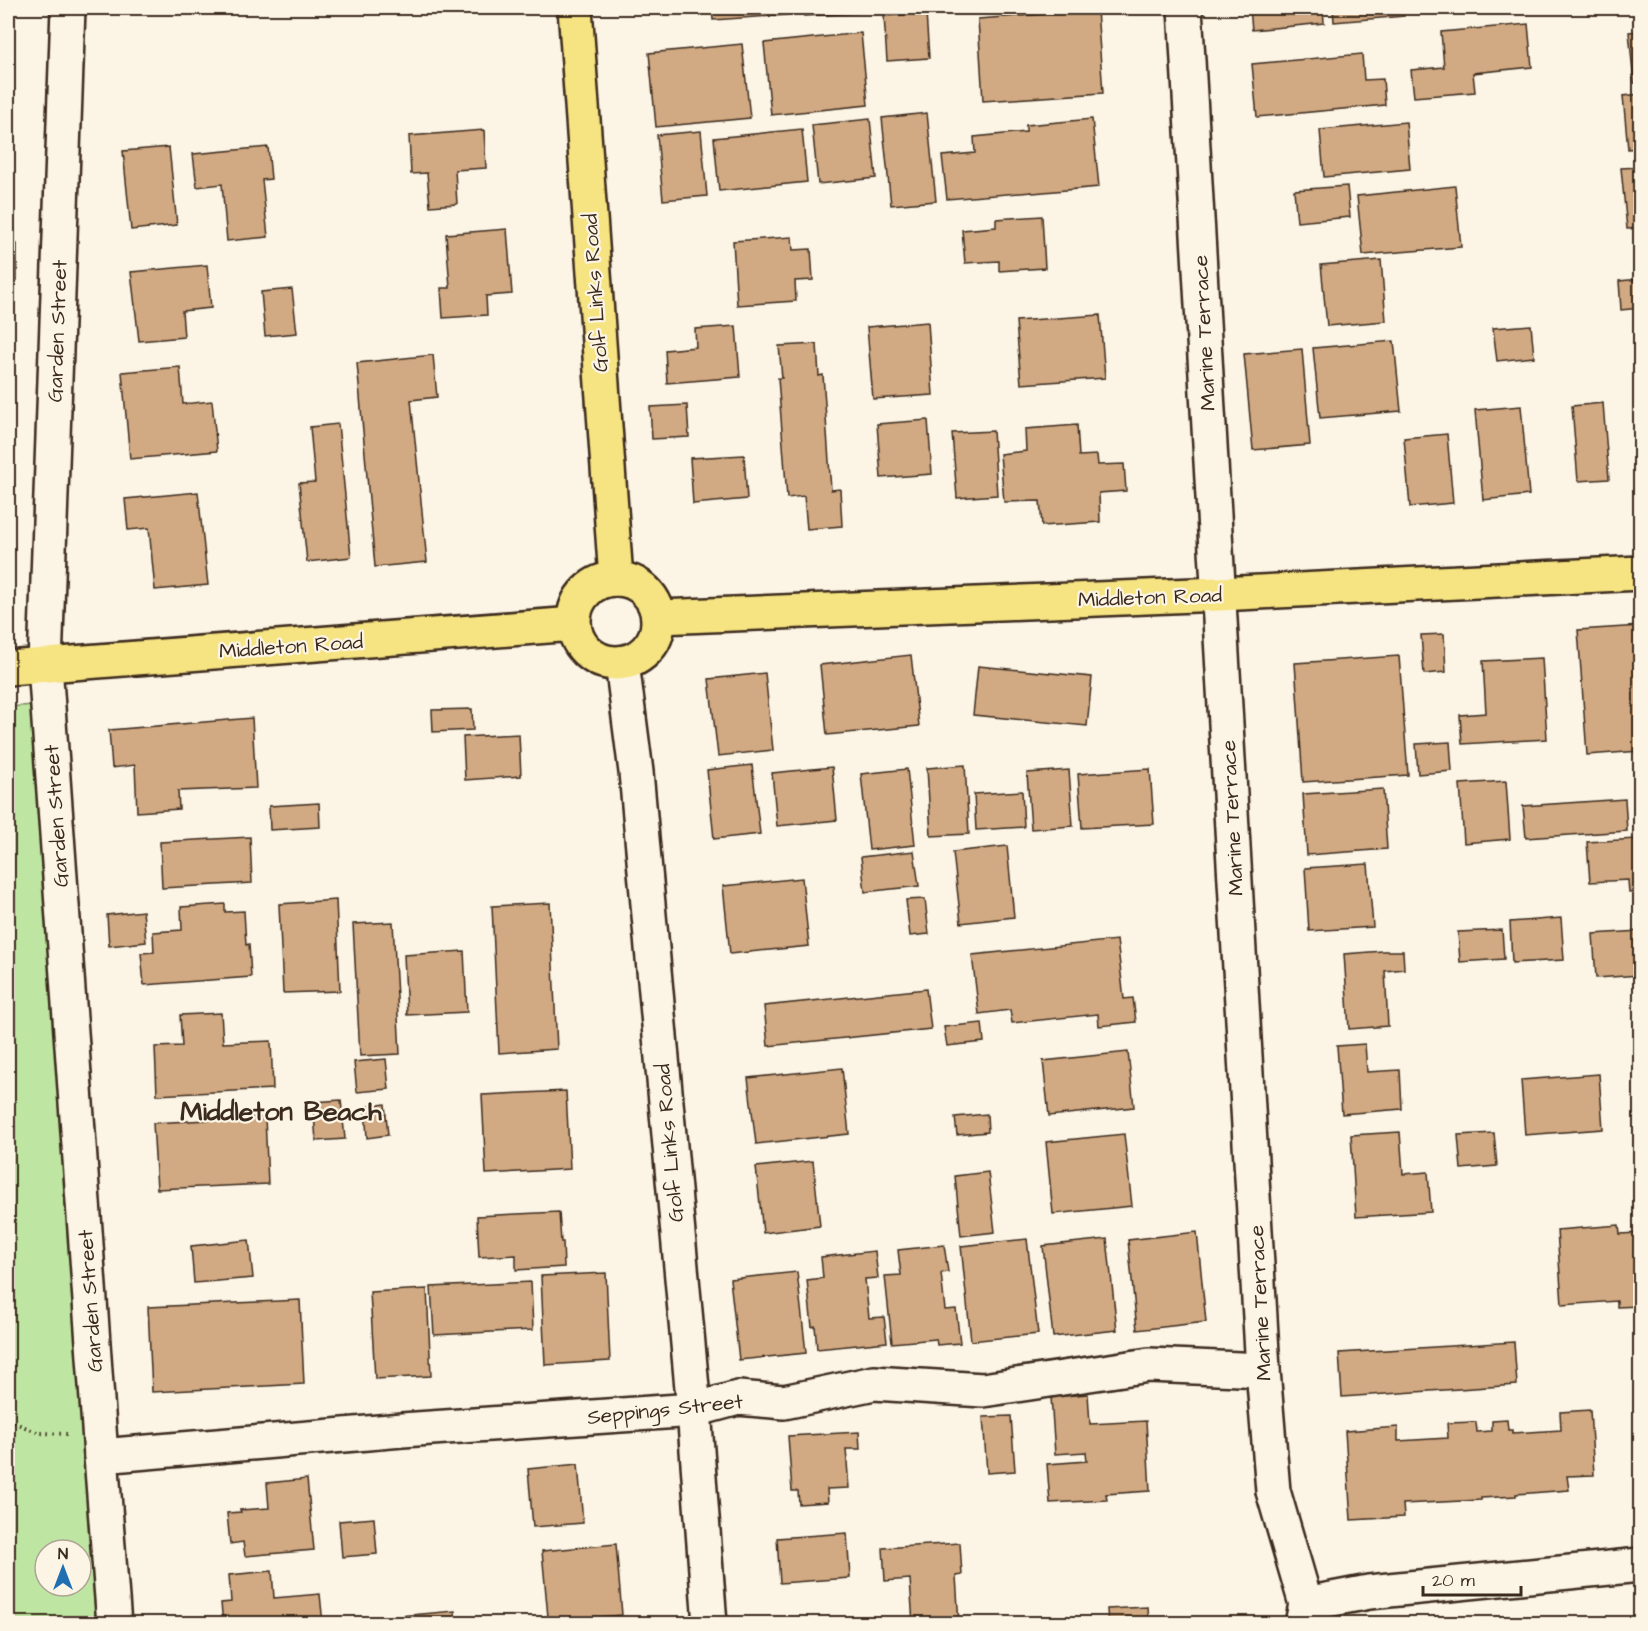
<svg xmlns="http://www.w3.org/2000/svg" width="1648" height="1631" viewBox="0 0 1648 1631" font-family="'Architects Daughter',sans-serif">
<rect width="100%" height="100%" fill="#fcf5e5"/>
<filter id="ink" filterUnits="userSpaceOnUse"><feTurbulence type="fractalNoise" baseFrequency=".0167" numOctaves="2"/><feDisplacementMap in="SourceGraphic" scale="12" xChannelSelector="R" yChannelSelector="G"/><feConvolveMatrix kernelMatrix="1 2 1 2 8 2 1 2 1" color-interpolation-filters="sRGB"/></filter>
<g filter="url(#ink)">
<!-- green -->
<path fill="#bee6a2" stroke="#7c8860" stroke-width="1.5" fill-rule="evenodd" d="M33,705L76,1307L96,1623L8,1624V707ZM45,1550H81V1586H45Z"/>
<!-- building -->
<g fill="#d1a982" stroke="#3b2a1e" stroke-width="1.5">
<polygon points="712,8 786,8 786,15 713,20"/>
<polygon points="803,8 857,8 857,13 804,16"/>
<polygon points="1250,8 1323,8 1324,23 1252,30"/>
<polygon points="1333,8 1403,8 1404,16 1334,22"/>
<polygon points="1097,10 1103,93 983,101 978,19"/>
<polygon points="926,13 929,58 887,61 884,16"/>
<polygon points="1528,24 1532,67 1473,73 1475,92 1414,97 1411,70 1444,67 1441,32"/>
<polygon points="1640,31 1640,83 1634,83 1629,32"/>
<polygon points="861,33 868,105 771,115 764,43"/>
<polygon points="742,44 750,118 656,127 649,53"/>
<polygon points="1362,54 1364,80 1383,79 1385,105 1257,117 1252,64"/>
<polygon points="1640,94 1640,148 1628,149 1623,96"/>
<polygon points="927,113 936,201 891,205 882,118"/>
<polygon points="870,119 876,178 818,184 812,125"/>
<polygon points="1092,119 1099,187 1033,193 1032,192 947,199 942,156 975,153 974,137 1026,132 1026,125"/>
<polygon points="1406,122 1410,169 1324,177 1320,130"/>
<polygon points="802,129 807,182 719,191 714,138"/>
<polygon points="484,130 486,168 455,170 457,204 430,206 427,173 411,174 409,136"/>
<polygon points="701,131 707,196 663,200 657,135"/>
<polygon points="169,147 177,225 131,230 123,151"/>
<polygon points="268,147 271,179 262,180 268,237 227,241 222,184 197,187 193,154"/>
<polygon points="1640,167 1640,228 1627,229 1621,168"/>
<polygon points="1347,186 1350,217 1297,222 1294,190"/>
<polygon points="1455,186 1461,247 1363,255 1357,196"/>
<polygon points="1042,216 1045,268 999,271 999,261 965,263 962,230 996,227 996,219"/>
<polygon points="507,229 512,294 486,296 487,315 443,318 441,288 450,288 446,234"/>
<polygon points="792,237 793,250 811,249 813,280 795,281 796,301 737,305 733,241"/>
<rect x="8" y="244" width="9" height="36"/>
<polygon points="1381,260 1386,321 1327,326 1321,265"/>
<polygon points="207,265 211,308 182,311 184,337 139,341 131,272"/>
<polygon points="1640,279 1640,308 1621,310 1619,281"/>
<polygon points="292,289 297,333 265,336 261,292"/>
<polygon points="1100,315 1105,378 1021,384 1016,321"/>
<polygon points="928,322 933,395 873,399 867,327"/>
<polygon points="1531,325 1534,357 1497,361 1493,328"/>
<polygon points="736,326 740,377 667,383 665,350 696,347 695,329"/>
<polygon points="1394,341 1401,411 1320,418 1313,348"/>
<polygon points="817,344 819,376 823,375 831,490 840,489 842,526 807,529 804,496 787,498 778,378 782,378 779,346"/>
<polygon points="1302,349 1310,445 1253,450 1244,354"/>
<polygon points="433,355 437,397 411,400 427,562 375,567 357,363"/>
<polygon points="180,367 183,404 212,401 217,451 130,459 122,372"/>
<polygon points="1603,403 1609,479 1578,481 1572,406"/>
<polygon points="687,405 689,437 652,439 650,407"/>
<polygon points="1521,406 1529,495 1483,500 1475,410"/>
<polygon points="928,420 932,474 881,478 877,424"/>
<polygon points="338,424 351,557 307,562 299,483 315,482 310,427"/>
<polygon points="1077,425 1079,456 1097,455 1098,465 1124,464 1126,491 1099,493 1100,522 1042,526 1040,501 1004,502 1000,454 1026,451 1025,429"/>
<polygon points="1637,426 1640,426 1640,469"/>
<polygon points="993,431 997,495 957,498 952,433"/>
<polygon points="1447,434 1453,503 1410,507 1404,438"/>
<polygon points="744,455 747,499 693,504 690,458"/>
<polygon points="198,492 208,585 155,590 149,528 128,530 125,499"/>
<polygon points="1640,626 1640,751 1587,755 1578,630"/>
<polygon points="1444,634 1446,672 1424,674 1421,635"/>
<polygon points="911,655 919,726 827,735 820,665"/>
<polygon points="1399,656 1408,775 1303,782 1295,663"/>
<polygon points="1542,658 1547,739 1462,744 1460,715 1486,713 1483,661"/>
<polygon points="978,666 1092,677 1087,726 973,715"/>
<polygon points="765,673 773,750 718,756 709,679"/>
<polygon points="472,709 473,730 433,732 432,710"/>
<polygon points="252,718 256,788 178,791 179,809 137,812 135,765 112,768 109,730"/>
<polygon points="519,734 521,776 465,780 463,737"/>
<polygon points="1450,742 1452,771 1418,774 1416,744"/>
<polygon points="752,765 760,834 714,839 707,770"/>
<polygon points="965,765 969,834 931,836 927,768"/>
<polygon points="832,767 837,820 777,826 772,773"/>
<polygon points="907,769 915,845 869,850 861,774"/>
<polygon points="1150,769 1154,824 1082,828 1078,774"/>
<polygon points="1069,770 1073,826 1031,829 1027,773"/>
<polygon points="1506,781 1510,839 1464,843 1460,784"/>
<polygon points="1383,789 1387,849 1307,855 1303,794"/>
<polygon points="1022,791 1024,827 976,830 974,794"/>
<polygon points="1625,799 1627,831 1526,838 1523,806"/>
<polygon points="319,803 320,827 270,830 269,806"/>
<polygon points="250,837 252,883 162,888 160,842"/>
<polygon points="1636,839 1636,842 1640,842 1640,892 1629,893 1628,880 1590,882 1587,842"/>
<polygon points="1007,846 1014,917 961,923 953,852"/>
<polygon points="914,851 919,886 865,892 861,857"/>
<polygon points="1368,864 1373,927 1309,931 1305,868"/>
<polygon points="802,878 809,946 730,954 723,886"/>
<polygon points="925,899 929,934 910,936 906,900"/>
<polygon points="336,900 340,991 283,993 279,904"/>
<polygon points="550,903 557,1049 499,1053 492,906"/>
<polygon points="225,904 225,912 244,911 246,945 249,944 251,977 144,985 141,953 154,952 153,932 182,930 181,907"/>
<polygon points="143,911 146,942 109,946 107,915"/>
<polygon points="1561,918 1564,960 1512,963 1510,922"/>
<polygon points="393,922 400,1054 360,1056 353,924"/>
<polygon points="1502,930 1504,959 1460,962 1458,932"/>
<polygon points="1640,931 1640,975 1596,978 1593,934"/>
<polygon points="1117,940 1124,999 1133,998 1136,1022 1099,1026 1098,1014 1012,1023 1010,1010 979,1014 972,955"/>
<polygon points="464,951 467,1012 407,1015 404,955"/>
<polygon points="1383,951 1403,951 1404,969 1385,971 1388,1026 1349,1029 1344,954"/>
<polygon points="926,989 931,1029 768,1046 764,1006"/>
<polygon points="221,1013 223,1043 271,1041 273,1089 157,1095 155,1047 182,1046 180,1015"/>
<polygon points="982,1023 984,1042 947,1046 944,1027"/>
<polygon points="1365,1044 1367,1072 1400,1070 1402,1109 1342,1114 1337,1046"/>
<polygon points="1128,1052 1134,1107 1049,1116 1043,1061"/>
<polygon points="386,1059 389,1089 357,1092 354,1062"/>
<polygon points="842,1068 849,1134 756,1144 748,1078"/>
<polygon points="1599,1074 1603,1129 1525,1135 1521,1080"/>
<polygon points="566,1091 570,1169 486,1174 482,1095"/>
<polygon points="341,1100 345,1139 316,1141 313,1102"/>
<polygon points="385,1104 388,1135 367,1138 365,1107"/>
<polygon points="987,1114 988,1132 957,1135 955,1117"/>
<polygon points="265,1117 268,1184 157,1189 153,1123"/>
<polygon points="1400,1132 1403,1174 1428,1172 1431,1212 1356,1217 1351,1135"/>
<polygon points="1494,1133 1497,1166 1461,1169 1458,1135"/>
<polygon points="1124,1134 1132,1206 1053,1214 1046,1142"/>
<polygon points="813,1161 820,1226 763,1233 756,1167"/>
<polygon points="988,1172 995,1232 961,1236 955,1176"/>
<polygon points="559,1212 561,1242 563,1242 564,1267 516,1270 516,1255 479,1257 477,1216"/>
<polygon points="1619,1225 1620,1234 1640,1233 1640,1306 1617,1307 1617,1301 1562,1305 1557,1230"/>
<polygon points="1197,1232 1206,1322 1137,1330 1128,1240"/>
<polygon points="1027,1239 1038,1334 971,1341 961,1246"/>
<polygon points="1107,1239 1117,1330 1053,1337 1043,1246"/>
<polygon points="249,1240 253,1278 194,1283 191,1246"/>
<polygon points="944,1245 948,1272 941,1273 945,1310 956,1309 960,1343 937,1345 936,1339 892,1343 885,1276 901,1275 898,1250"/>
<polygon points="875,1251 878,1278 865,1279 869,1318 884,1317 887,1342 817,1349 815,1326 812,1327 807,1280 823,1278 821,1257"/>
<polygon points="797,1272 806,1353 739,1360 730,1279"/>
<polygon points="606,1273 610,1361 545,1365 541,1276"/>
<polygon points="531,1282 533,1330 434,1335 431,1287"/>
<polygon points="427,1289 431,1376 375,1379 370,1292"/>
<polygon points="300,1300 304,1384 152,1392 148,1307"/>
<polygon points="1514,1342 1517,1385 1342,1397 1339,1353"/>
<polygon points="1088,1394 1090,1424 1146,1421 1150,1491 1106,1494 1107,1500 1050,1503 1047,1464 1087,1461 1086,1452 1055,1454 1051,1397"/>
<polygon points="1590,1410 1594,1475 1567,1476 1569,1490 1516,1494 1516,1496 1481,1498 1481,1500 1403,1504 1404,1517 1351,1520 1345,1431 1398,1427 1398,1441 1448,1438 1447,1423 1476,1422 1477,1432 1492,1431 1492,1421 1507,1420 1508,1430 1512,1430 1512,1433 1561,1430 1560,1412"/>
<polygon points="1011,1416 1015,1471 987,1473 983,1417"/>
<polygon points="859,1432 860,1449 846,1449 849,1488 827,1489 828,1502 799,1504 798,1491 792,1491 788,1436"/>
<polygon points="578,1464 583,1523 533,1527 528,1469"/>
<polygon points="307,1479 314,1550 245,1556 243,1542 230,1544 227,1513 241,1512 240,1510 269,1508 267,1483"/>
<polygon points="374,1518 377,1554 342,1557 339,1521"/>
<polygon points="847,1533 850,1578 780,1583 777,1538"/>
<polygon points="960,1543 962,1575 956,1576 959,1624 913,1624 910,1579 885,1581 883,1548"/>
<polygon points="616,1544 622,1615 577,1619 577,1624 544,1624 544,1617 548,1617 542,1551"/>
<polygon points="272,1571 274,1598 320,1594 323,1624 223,1624 221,1603 231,1602 229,1575"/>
<polygon points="1148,1607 1149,1624 1108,1624 1107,1609"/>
<polygon points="455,1611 456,1624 400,1624 400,1616"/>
</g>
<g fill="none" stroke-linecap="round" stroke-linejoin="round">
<!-- minor casing -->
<g stroke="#3b2a1e" stroke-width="38">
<g id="minor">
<polyline points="68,8 45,665 101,1456 114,1624"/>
<polyline points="1185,8 1263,1370 1273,1491 1306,1604 1302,1624"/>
<polyline points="622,663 636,772 694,1410 710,1624"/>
<polyline points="101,1456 402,1430 694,1410 738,1398 784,1402 874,1383 983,1390 1149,1365 1263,1370"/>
<polyline points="1306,1604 1369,1592 1640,1565"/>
</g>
</g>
<!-- major casing -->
<g stroke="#3b2a1e" stroke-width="38">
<g id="major">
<polyline points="575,8 616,579"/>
<circle cx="616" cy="621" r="42"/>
<polyline points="659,617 1219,594 1640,573"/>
<polyline points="8,668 574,624"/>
</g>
</g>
<!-- path -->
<polyline stroke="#3b2a1e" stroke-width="4" stroke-dasharray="1.5 4.5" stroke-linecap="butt" points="8,1420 39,1433 67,1434"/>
<!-- minor -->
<use href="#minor" stroke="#fcf5e5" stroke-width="33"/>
<!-- major -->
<use href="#major" stroke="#f6e381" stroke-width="33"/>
</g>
</g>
<g text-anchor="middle" stroke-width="4.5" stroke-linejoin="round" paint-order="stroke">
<!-- street labels -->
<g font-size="21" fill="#3b2a1e" stroke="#fcf5e5">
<text transform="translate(595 293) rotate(-94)" y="7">Golf Links Road</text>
<text transform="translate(57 331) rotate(-88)" y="7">Garden Street</text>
<text transform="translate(1204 333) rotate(-93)" y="7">Marine Terrace</text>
<text transform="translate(1150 597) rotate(-2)" y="7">Middleton Road</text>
<text transform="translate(291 646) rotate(-4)" y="7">Middleton Road</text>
<text transform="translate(56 816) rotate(-94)" y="7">Garden Street</text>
<text transform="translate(1232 818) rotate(-93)" y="7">Marine Terrace</text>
<text transform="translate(669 1143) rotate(-95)" y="7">Golf Links Road</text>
<text transform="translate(90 1301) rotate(-94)" y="7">Garden Street</text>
<text transform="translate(1260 1303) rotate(-93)" y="7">Marine Terrace</text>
<text transform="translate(665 1409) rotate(-6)" y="7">Seppings Street</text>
</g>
<!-- district labels -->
<g font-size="27" font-weight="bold" fill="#3b2a1e" stroke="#fcf5e5">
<text x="281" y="1120">Middleton Beach</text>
</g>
</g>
<!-- margin -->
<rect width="1648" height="1631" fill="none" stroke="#fcf5e5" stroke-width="30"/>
<rect x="15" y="15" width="1618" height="1601" fill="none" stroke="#3b2a1e" stroke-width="2" filter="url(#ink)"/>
<!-- north arrow -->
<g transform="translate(63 1568)"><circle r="28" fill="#fcf5e5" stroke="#afa495" stroke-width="1.5"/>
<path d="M0-4.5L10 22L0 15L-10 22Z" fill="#1f6fb2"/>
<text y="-9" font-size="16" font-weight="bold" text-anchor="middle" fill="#3b2a1e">N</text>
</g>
<!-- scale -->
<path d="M1423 1586v9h98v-9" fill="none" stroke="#3b2a1e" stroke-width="3"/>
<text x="1432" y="1586" font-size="18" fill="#3b2a1e" stroke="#fcf5e5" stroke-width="4.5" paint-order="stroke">20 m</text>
</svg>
